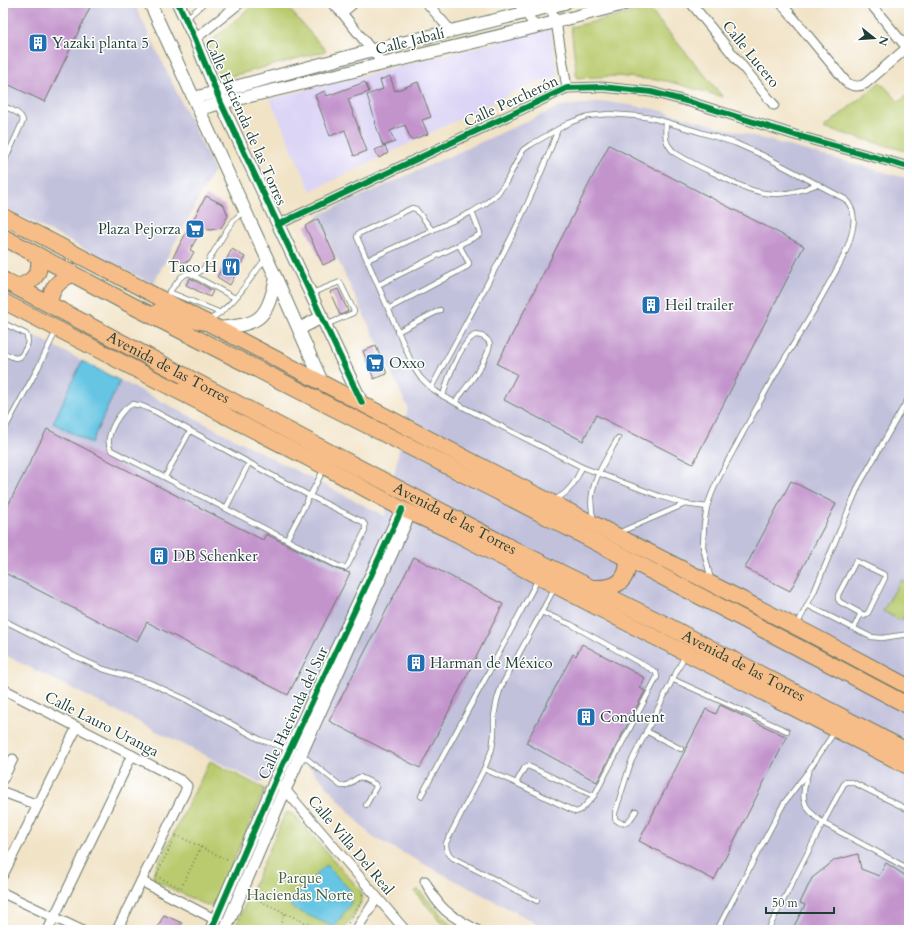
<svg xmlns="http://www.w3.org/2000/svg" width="912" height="933" viewBox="0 0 912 933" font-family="Cardo,serif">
<rect width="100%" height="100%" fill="#fff"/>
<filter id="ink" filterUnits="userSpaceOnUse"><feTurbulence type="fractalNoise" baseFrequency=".025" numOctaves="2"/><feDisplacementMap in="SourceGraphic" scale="8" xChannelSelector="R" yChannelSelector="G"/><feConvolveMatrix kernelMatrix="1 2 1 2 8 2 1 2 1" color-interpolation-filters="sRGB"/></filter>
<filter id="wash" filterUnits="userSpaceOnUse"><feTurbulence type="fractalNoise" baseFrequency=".012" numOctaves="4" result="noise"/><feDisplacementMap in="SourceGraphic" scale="16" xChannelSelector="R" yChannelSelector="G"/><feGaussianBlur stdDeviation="0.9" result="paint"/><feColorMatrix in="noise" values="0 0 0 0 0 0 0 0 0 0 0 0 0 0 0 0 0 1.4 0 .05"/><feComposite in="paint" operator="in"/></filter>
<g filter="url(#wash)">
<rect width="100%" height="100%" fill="#f1e3c6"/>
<!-- built -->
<polygon fill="#ddd5f6" points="550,29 558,76 525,87 311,191 270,99"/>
<!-- industrial -->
<g fill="#c2c1dc">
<polygon points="3,3 134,3 214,170 153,284 3,207"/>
<polygon points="608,102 655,109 909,179 909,930 549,930 371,836 307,764 260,783 3,654 3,319 75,357 385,516 408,408 317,216 561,106"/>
</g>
<!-- green -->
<g fill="#b9cb6e" stroke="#6c8451">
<polygon points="255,3 284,3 326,51 220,79 207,45"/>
<polygon points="649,9 723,97 667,81 617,76 577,78 571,27"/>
<polygon points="880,82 899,102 909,93 909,152 824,128"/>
<polygon points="901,580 909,585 909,607 901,621 883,611"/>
<polygon points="210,761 265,789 214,905 207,906 154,880 153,874"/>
<polygon points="288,812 293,814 361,891 362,901 344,930 234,930 285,814"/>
<polygon points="418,889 449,923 461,930 448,930 415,892"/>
</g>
<!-- water -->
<g fill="#65c5e3" stroke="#42818c">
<polygon points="82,361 120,381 91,443 53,423"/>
<polygon points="326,865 351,891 351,903 334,927 292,908 289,902"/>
</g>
<g id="blocks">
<!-- building -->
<g fill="#c394cc">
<polygon points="3,3 92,3 45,102 3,82"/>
<polygon points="390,76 395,91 418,82 431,117 422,120 428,134 411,140 405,125 390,131 395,142 383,146 375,123 376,123 367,95 383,89 380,80"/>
<polygon points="365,82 369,92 348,99 367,151 354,156 345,130 330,136 315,95 325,91 327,96"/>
<polygon points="609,145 804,246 693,464 596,415 583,441 504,400 517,374 497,364"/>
<polygon points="385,146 388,153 379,158 375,150"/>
<polygon points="206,196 224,205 228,216 221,228 210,230 203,227 190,250 194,252 189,261 180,263 172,259"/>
<polygon points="318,219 336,259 323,265 305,226"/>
<polygon points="232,249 245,257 230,285 217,277"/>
<polygon points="190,278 213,291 210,297 186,285"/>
<polygon points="338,289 348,311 340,315 330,292"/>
<polygon points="376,346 387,374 374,379 363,351"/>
<polygon points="47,429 263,540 266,534 336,569 350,573 288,695 147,622 137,641 3,572 3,515"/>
<polygon points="791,481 836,504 790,591 745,568"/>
<polygon points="414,557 503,604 420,768 329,721"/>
<polygon points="582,644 645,678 640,688 645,691 597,782 526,743 573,654 576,656"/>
<polygon points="720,705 787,737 714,880 639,841 706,709 716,714"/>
<polygon points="858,854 861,869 879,876 886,863 909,878 909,930 792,930 805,905 800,903 812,878 835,860"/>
<polygon points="164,915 182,923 178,930 156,930"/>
</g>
</g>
</g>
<g filter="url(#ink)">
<use href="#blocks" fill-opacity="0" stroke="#687767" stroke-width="1"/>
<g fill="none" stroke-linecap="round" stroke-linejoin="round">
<!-- service casing -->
<g stroke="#687767" stroke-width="6">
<g id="service">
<polyline points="186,19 204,3"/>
<path d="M3,106C10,109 22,113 23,121L3,165"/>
<path d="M666,122C665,136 664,143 675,153C688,161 702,168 716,174C755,194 776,202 818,184"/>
<path d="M367,260L472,212L485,204L497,194L505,184L523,150L530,145L569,123L588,116L609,114L637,116L652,118L693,130L735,143L762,155L845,199C853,207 855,216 853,227C849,251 834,274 822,296C809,320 794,343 780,366C765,392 751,418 737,444C726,464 714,484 707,507L685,504L659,496L582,467L463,407L443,396L431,388L420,377L414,368L357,237L358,234L412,208L416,209L432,230"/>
<polyline points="189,273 235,298"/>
<polyline points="378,285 479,235 480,233 472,212"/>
<polyline points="169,292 221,313"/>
<polyline points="312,293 340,282 354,311 353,313 326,325"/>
<polyline points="165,298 181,277 186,274 198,273 204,268 228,228 235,219 244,211"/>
<polyline points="388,309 468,266 469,263 459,245"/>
<path d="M209,320C235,305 248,281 266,258"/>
<path d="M3,323L26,334C31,342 25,351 20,357L15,358L3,353"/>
<polyline points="397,332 440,310"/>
<path d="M431,388C476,303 526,220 558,129"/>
<path d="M443,396C447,380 460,344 475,335C482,335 487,337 490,344C487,362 466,388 455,402"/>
<path d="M133,404L142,406L156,412L310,496L363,522L365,525V531L348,565L345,568L338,566L111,450C103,438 120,408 133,404Z"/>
<polyline points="3,432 38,368 56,331"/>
<polyline points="165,477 190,431"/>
<path d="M553,500C569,494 576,481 582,467"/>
<polyline points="707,507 704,525 703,547 711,580"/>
<polyline points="226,508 249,463"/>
<path d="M594,520C584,490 604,463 618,438"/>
<polyline points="618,533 685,504"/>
<polyline points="287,539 324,469"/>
<polygon points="856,561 885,575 885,578 868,613 864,615 840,602 838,599 838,595"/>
<polyline points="807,605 871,637 882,638 909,634"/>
<polyline points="541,612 570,624 656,672 657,677 594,796 581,810 576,812 516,783 525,767 528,766 594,796"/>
<polyline points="3,620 76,657 103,669 150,683 185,699 261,740 289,749"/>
<polyline points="797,625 814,592 859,485 909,397"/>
<polyline points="854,628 860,615"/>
<polyline points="672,679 787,731"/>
<polyline points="646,731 681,749"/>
<path d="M301,754L341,786C350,787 353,779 360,777L375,784L376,787L366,805"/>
<polyline points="484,769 516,783"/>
<path d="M808,773C800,799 801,806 823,823L909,869"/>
<polyline points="421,796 489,672 538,579"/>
<path d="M636,811C630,820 626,829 615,819V813L631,762L685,655"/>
<path d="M537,901L453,858C447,853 446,850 446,843L484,769L492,749L494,734V716L497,700L501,687L555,587"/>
<polyline points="717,930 784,803 809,770 835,731"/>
<polyline points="768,930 823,823 845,782 852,782 909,810"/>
</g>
</g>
<!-- minor casing -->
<g stroke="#687767" stroke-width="11">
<g id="minor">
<polyline points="332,3 342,13 383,64"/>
<polyline points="427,3 451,31"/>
<polyline points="518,3 536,27"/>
<polyline points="691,3 774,105"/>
<path d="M781,3L847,83C854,87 859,87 865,84L909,46"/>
<polyline points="870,3 907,48"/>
<polyline points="550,7 556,22 567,88"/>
<polyline points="342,13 354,3"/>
<polyline points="195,39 240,3"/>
<polyline points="277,225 567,88 602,87 651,92 690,102 795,135 909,167"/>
<polyline points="3,689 182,781 187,786 185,792 117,930"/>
<polyline points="3,779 13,759"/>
<polyline points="282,786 405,930"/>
<polyline points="3,792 38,805"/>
<polyline points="3,875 77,727"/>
<polyline points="141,881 216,920"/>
<path d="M425,881C440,911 449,915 477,930"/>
<polyline points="3,893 81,930"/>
<polyline points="48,930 132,755"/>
<polyline points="356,930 377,898"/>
</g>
</g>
<!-- tertiary casing -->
<g stroke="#687767" stroke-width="14">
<g id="tertiary">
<polyline points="150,3 276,278 322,382"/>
<polyline points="178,3 195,39 221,103 362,403"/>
<polyline points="194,98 373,50 565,3"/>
<polyline points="200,109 221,103 536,27 628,3"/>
<path d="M217,328C260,324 266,321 276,278"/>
<polyline points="299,329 322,317"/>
<polyline points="211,930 276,779 402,509"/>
<polyline points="225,930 285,789 410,512"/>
</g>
</g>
<!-- primary casing -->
<g stroke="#687767" stroke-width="17">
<g id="primary">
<polyline points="3,216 506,479 808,633 909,687"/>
<polyline points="3,301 325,467 402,509 453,532 625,622 909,767"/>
</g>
</g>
<!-- trunk casing -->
<g stroke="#687767" stroke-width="18">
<g id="trunk">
<polyline points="3,237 135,307 544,515 828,663 909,706"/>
<path id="s1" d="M3,280L507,546L662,623L909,752"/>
<path d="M18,287C35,281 41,273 39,256"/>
<path d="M49,303C52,286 58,282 72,273"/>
<polyline points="158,312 205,322"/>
<polyline points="188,384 226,416"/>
<polyline points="506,479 533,504"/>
<polyline points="453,532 482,539"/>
<path d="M592,588C613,589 628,584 628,560"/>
<polyline points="723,672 730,658"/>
</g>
</g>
<!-- path -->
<g stroke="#687767" stroke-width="1.5" stroke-dasharray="1 3" stroke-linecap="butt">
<polygon points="176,835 201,847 181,888 156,876"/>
<polyline points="201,847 229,861"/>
<polyline points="250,896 320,930"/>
<polyline points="279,930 285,913"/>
<polyline points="344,930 362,901 362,893"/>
</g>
<!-- service -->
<use href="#service" stroke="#fff" stroke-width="4.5"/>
<!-- minor -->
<use href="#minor" stroke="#fff" stroke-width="9"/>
<!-- tertiary -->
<use href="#tertiary" stroke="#fff" stroke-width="12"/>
<!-- primary -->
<use href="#primary" stroke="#f7bd88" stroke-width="15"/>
<!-- trunk -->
<use href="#trunk" stroke="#f7bd88" stroke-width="16"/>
<!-- cycleway casing -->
<g stroke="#fff" stroke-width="8">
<g id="cycleway">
<polyline points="178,3 195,39 221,103 362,403"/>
<polyline points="277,225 567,88 602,87 651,92 690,102 795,135 909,167"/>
<polyline points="211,930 276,779 402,509"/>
</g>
</g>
<!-- cycleway -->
<use href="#cycleway" stroke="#00873e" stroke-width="6"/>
</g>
</g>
<!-- icons -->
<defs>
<g id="building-square" transform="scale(1)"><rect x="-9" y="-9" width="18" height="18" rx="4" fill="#1f6fb2" stroke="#fff"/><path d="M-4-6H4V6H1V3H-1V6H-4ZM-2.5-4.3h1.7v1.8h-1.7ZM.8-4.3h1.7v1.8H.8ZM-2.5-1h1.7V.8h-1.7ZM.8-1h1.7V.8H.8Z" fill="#fff"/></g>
<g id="supermarket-square" transform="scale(1)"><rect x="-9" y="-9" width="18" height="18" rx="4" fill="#1f6fb2" stroke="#fff"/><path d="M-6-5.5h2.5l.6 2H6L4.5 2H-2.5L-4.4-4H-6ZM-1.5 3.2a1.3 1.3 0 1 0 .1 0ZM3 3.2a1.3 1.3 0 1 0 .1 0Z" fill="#fff"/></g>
<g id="restaurant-square" transform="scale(1)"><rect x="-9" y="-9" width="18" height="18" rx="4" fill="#1f6fb2" stroke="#fff"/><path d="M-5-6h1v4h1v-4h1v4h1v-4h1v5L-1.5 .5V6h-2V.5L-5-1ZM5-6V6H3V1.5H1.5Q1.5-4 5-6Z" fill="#fff"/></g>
</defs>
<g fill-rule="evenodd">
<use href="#building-square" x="38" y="43"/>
<use href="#supermarket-square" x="195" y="229"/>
<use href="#restaurant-square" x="231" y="267"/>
<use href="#building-square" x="651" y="305"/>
<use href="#supermarket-square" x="375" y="363"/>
<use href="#building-square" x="159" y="556"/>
<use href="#building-square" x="416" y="663"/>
<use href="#building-square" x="586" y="717"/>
</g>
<g text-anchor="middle" stroke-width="3" stroke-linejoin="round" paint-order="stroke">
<!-- street labels -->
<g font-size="15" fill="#1f3d34" stroke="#fff">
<text transform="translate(410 41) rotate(-14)" y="5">Calle Jabalí</text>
<text transform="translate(751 54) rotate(51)" y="5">Calle Lucero</text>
<text transform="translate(511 101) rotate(-25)" y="5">Calle Percherón</text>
<text transform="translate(246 122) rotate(66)" y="5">Calle Hacienda de las Torres</text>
<text dy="5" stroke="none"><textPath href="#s1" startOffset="187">Avenida de las Torres</textPath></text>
<text dy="5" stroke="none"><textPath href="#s1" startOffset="511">Avenida de las Torres</textPath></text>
<text dy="5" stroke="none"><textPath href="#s1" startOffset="835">Avenida de las Torres</textPath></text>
<text transform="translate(293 713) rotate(-65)" y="5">Calle Hacienda del Sur</text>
<text transform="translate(102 724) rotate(27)" y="5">Calle Lauro Uranga</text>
<text transform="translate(351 845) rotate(50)" y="5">Calle Villa Del Real</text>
</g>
<!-- poi labels -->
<g font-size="15" fill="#1f3d34" stroke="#fff" text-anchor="start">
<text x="52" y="48">Yazaki planta 5</text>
<text x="181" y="234" text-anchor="end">Plaza Pejorza</text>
<text x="217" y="272" text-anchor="end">Taco H</text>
<text x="665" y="310">Heil trailer</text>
<text x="389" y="368">Oxxo</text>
<text x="173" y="561">DB Schenker</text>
<text x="430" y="668">Harman de México</text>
<text x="600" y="722">Conduent</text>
</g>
<!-- park labels -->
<g font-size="15" fill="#466042" stroke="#fff">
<text x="300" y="883">Parque<tspan x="300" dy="17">Haciendas Norte</tspan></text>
</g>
</g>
<!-- margin -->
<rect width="912" height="933" fill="none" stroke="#fff" stroke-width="16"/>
<!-- north arrow -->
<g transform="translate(874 38) rotate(107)" stroke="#ffffff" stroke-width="3" paint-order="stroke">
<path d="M0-3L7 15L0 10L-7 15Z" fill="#1f3d34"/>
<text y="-6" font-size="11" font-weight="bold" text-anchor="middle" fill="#1f3d34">N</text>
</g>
<!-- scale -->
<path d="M766 907v6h68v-6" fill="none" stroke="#1f3d34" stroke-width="2"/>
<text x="772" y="907" font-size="12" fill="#1f3d34" stroke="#ffffff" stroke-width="3" paint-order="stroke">50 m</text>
</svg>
